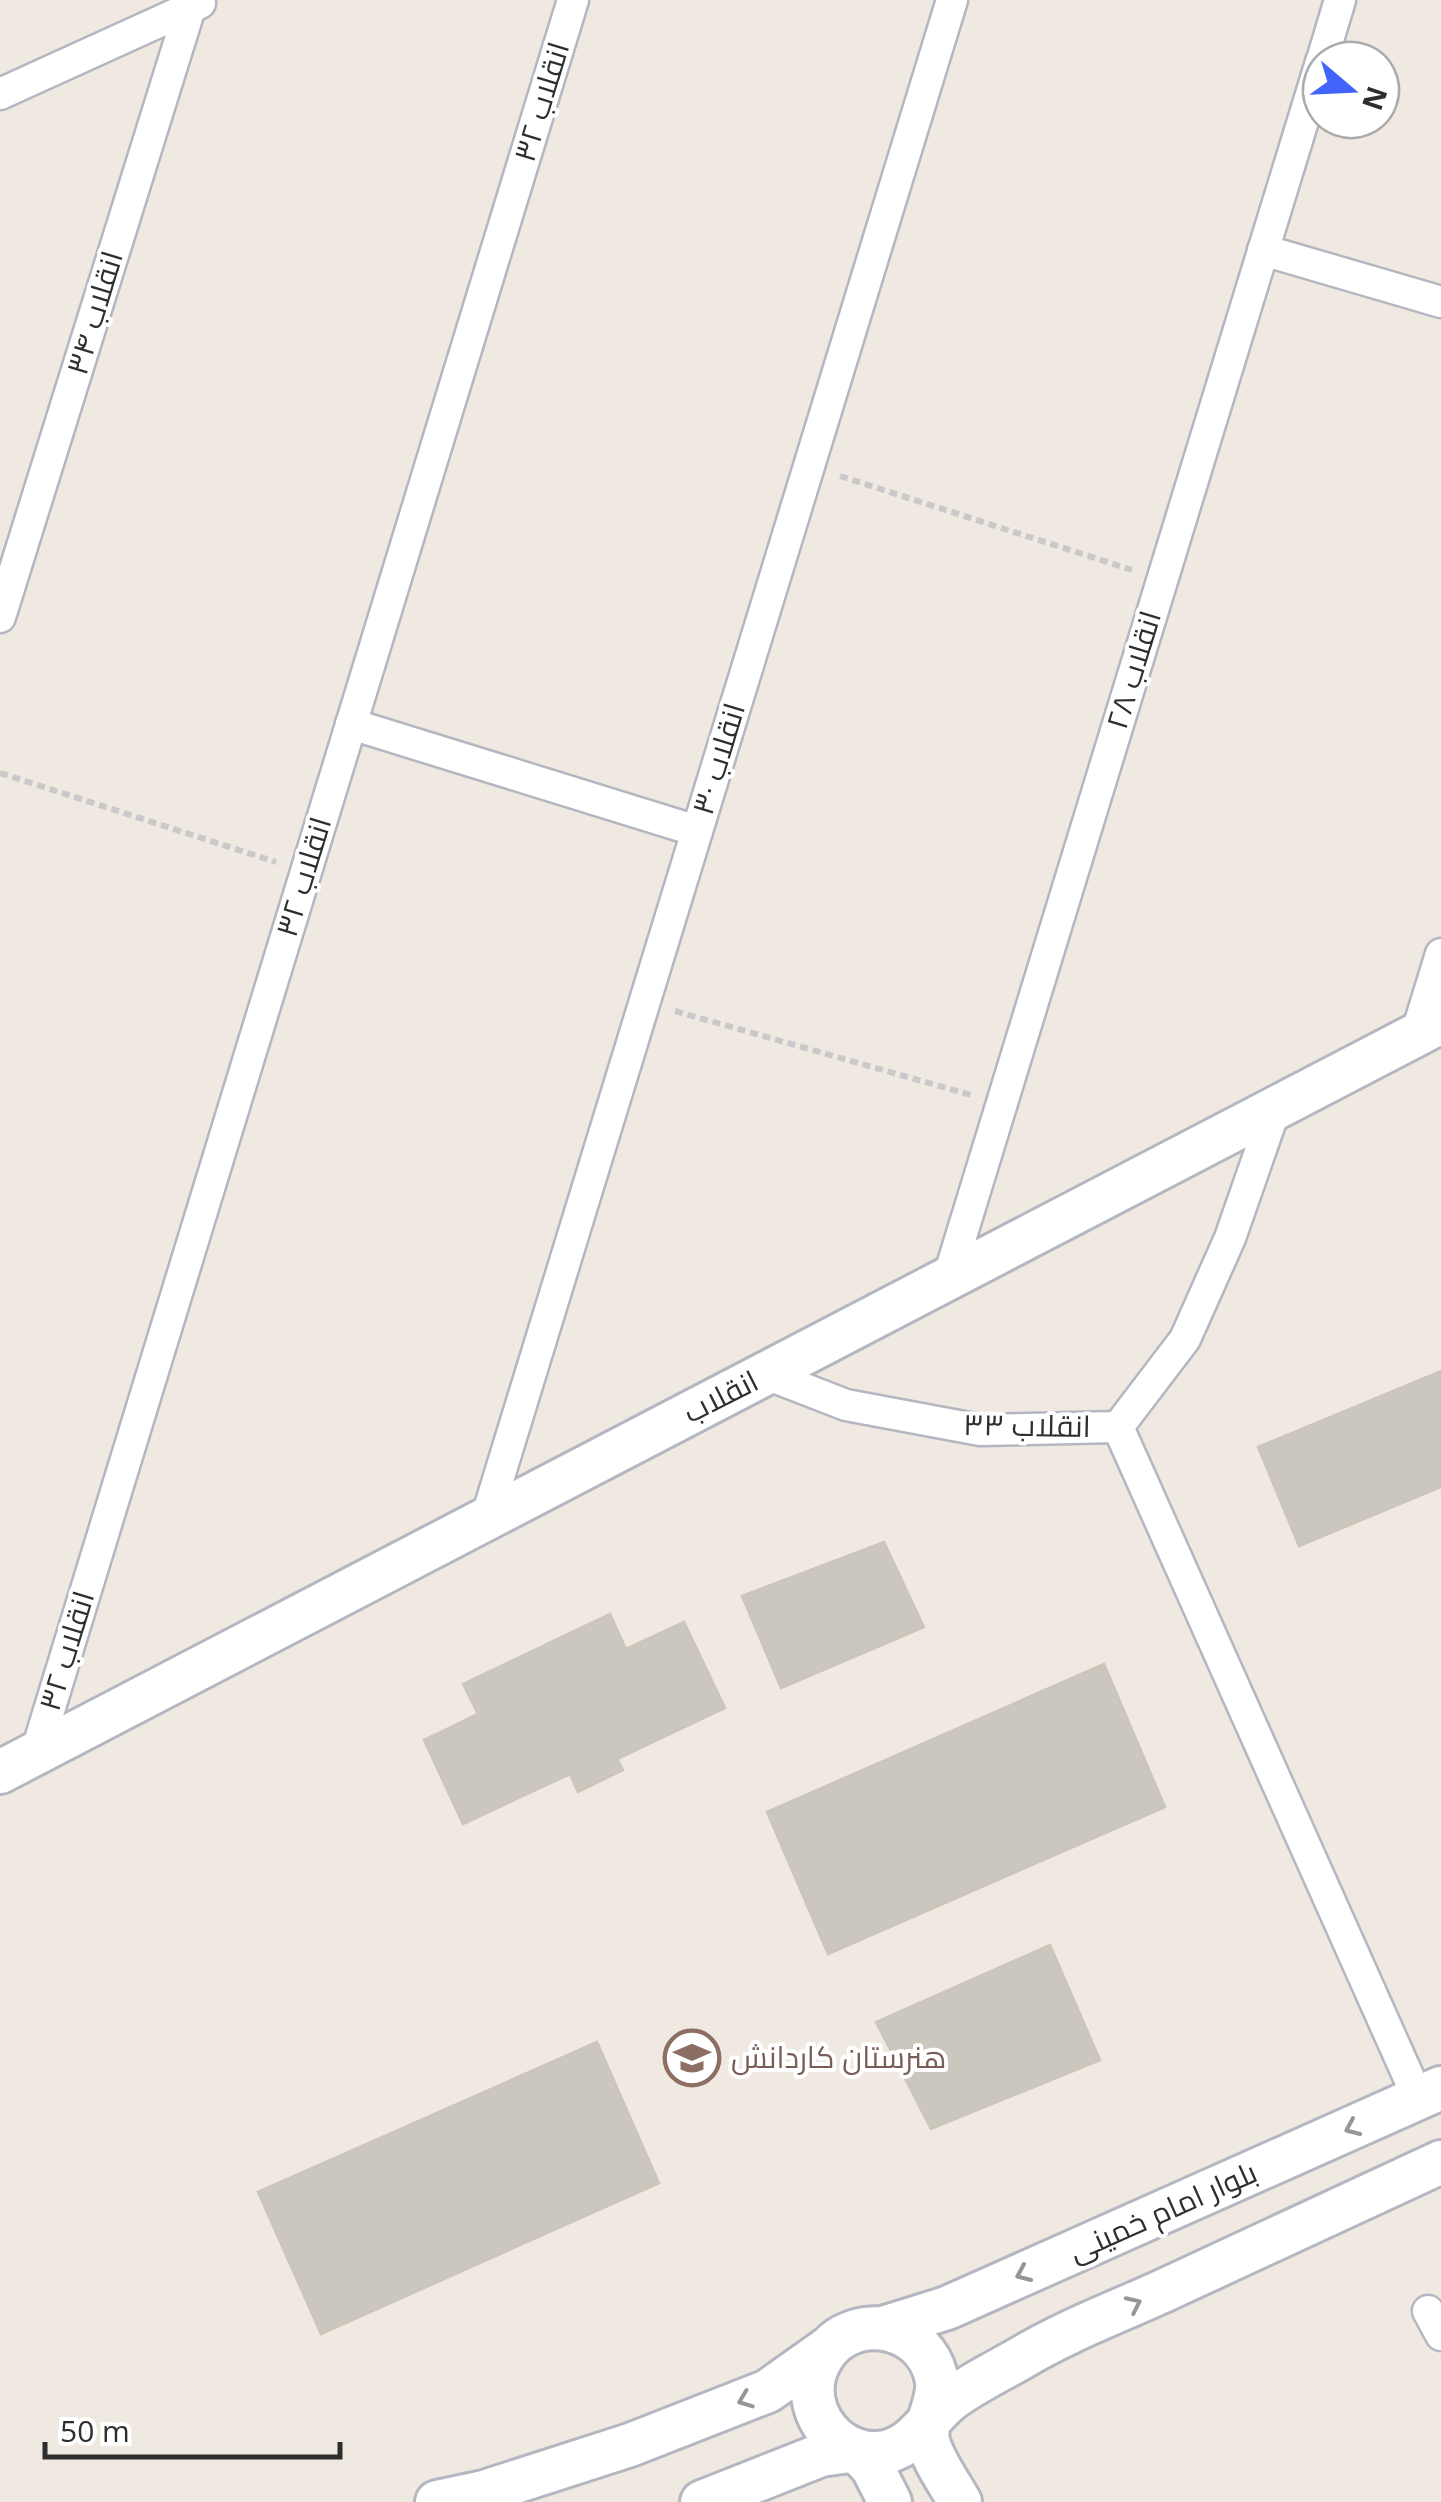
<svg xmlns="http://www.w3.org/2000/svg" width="1441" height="2502" viewBox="0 0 1441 2502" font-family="'Open Sans',Cairo,sans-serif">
<rect width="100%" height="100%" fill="#efe9e1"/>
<!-- building -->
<g fill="#cbc7bf" stroke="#cbc5ba" stroke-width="2.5">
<polygon points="1441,1371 1441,1487 1299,1546 1258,1447"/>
<polygon points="884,1542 924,1627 781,1688 742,1596"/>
<polygon points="610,1614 626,1649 684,1622 725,1708 617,1759 623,1770 578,1792 570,1774 463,1824 424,1740 478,1714 463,1684"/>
<polygon points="1104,1664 1165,1807 828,1954 767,1812"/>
<polygon points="1050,1945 1100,2060 931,2129 876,2022"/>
<polygon points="597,2042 659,2183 321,2334 258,2192"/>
</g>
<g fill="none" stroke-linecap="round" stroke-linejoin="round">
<!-- street casing -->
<g stroke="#b4b7c1" stroke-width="35">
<g id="street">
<polyline points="1322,60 1340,0"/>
<polyline points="0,94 200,3"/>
<polyline points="1263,250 1441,302"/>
<polyline points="0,617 190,8"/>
<polyline points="351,724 697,831"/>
<polyline points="1416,1035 1441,954"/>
<polyline points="948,1279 1321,62"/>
<polyline points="766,1374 846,1405 980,1430 1118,1427 1185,1339 1230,1238 1275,1109"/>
<polyline points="1118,1427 1418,2098"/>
<polyline points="486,1519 952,0"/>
<polyline points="36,1753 573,0"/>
<polyline points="1428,2311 1441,2335"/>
</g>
</g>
<!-- secondary casing -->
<g stroke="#b4b7c1" stroke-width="48">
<g id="secondary">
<polyline points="0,1772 1441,1022"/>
<polyline points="883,2328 947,2308 1441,2088"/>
<polyline points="437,2502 484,2492 630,2445 768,2391 827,2349"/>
<polyline points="702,2502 821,2455 856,2450 872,2467 890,2502"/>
<path d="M960,2502C950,2484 933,2461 928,2441C924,2421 939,2402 937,2382C931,2338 882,2315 844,2336C829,2344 818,2360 814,2377C806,2416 837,2454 877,2453C912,2451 925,2421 949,2401C971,2384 997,2372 1021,2358C1066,2331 1117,2312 1165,2290C1257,2247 1349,2204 1441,2162"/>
</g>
</g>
<!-- path -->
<g stroke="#c9c9c9" stroke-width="6" stroke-dasharray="8 5" stroke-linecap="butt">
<polyline points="840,476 1132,570"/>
<polyline points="0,773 276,862"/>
<polyline points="675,1011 971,1095"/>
</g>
<!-- street -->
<use href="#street" stroke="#fff" stroke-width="30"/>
<!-- secondary -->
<use href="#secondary" stroke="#fff" stroke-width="42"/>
</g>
<!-- one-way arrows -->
<defs><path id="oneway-chevron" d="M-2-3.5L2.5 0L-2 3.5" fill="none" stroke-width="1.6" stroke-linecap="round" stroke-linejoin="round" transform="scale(2.5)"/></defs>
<g stroke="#969696">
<use href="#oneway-chevron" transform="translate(1352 2128) rotate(156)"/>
<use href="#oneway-chevron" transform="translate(1023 2274) rotate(156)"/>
<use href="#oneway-chevron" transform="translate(1134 2304) rotate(-25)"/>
<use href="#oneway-chevron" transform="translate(745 2400) rotate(159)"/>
</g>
<!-- icons -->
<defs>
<g id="school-ring" transform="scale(2.875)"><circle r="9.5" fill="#fff" stroke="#8d6e63" stroke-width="1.5"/><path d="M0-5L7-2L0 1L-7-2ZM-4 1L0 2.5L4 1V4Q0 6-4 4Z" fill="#8d6e63"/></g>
</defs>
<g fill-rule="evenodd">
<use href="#school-ring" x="692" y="2058"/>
</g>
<g text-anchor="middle" stroke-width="8" stroke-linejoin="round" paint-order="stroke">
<!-- street labels -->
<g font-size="30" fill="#2e2e2e" stroke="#fff">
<text transform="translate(542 102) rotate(-73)" y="10">انقلاب ۳۲</text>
<text transform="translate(95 313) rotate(-73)" y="10">انقلاب ۳۴</text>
<text transform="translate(1134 670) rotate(-73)" y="10">انقلاب ۲۸</text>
<text transform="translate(719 759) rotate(-73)" y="10">انقلاب ۳۰</text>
<text transform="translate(304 877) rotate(-73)" y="10">انقلاب ۳۲</text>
<text transform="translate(721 1397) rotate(-27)" y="10">انقلاب</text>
<text transform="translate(1027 1426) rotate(1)" y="10">انقلاب ۳۳</text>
<text transform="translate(67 1651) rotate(-73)" y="10">انقلاب ۳۲</text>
<text transform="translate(1163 2212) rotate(-24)" y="10">بلوار امام خمینی</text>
</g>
<!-- education labels -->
<g font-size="30" fill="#785e54" stroke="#fff" text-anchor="start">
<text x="731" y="2068">هنرستان کاردانش</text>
</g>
</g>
<!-- north arrow -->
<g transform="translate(1351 90) rotate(109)"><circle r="48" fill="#ffffff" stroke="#ababab" stroke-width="2.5"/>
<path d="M0-8L18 38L0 25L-18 38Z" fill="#4264fb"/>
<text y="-15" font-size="28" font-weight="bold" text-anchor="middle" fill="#2e2e2e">N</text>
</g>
<!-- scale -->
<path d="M45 2442v15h295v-15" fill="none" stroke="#2e2e2e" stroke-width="5"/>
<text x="60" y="2442" font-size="30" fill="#2e2e2e" stroke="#ffffff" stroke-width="8" paint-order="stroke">50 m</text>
</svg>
